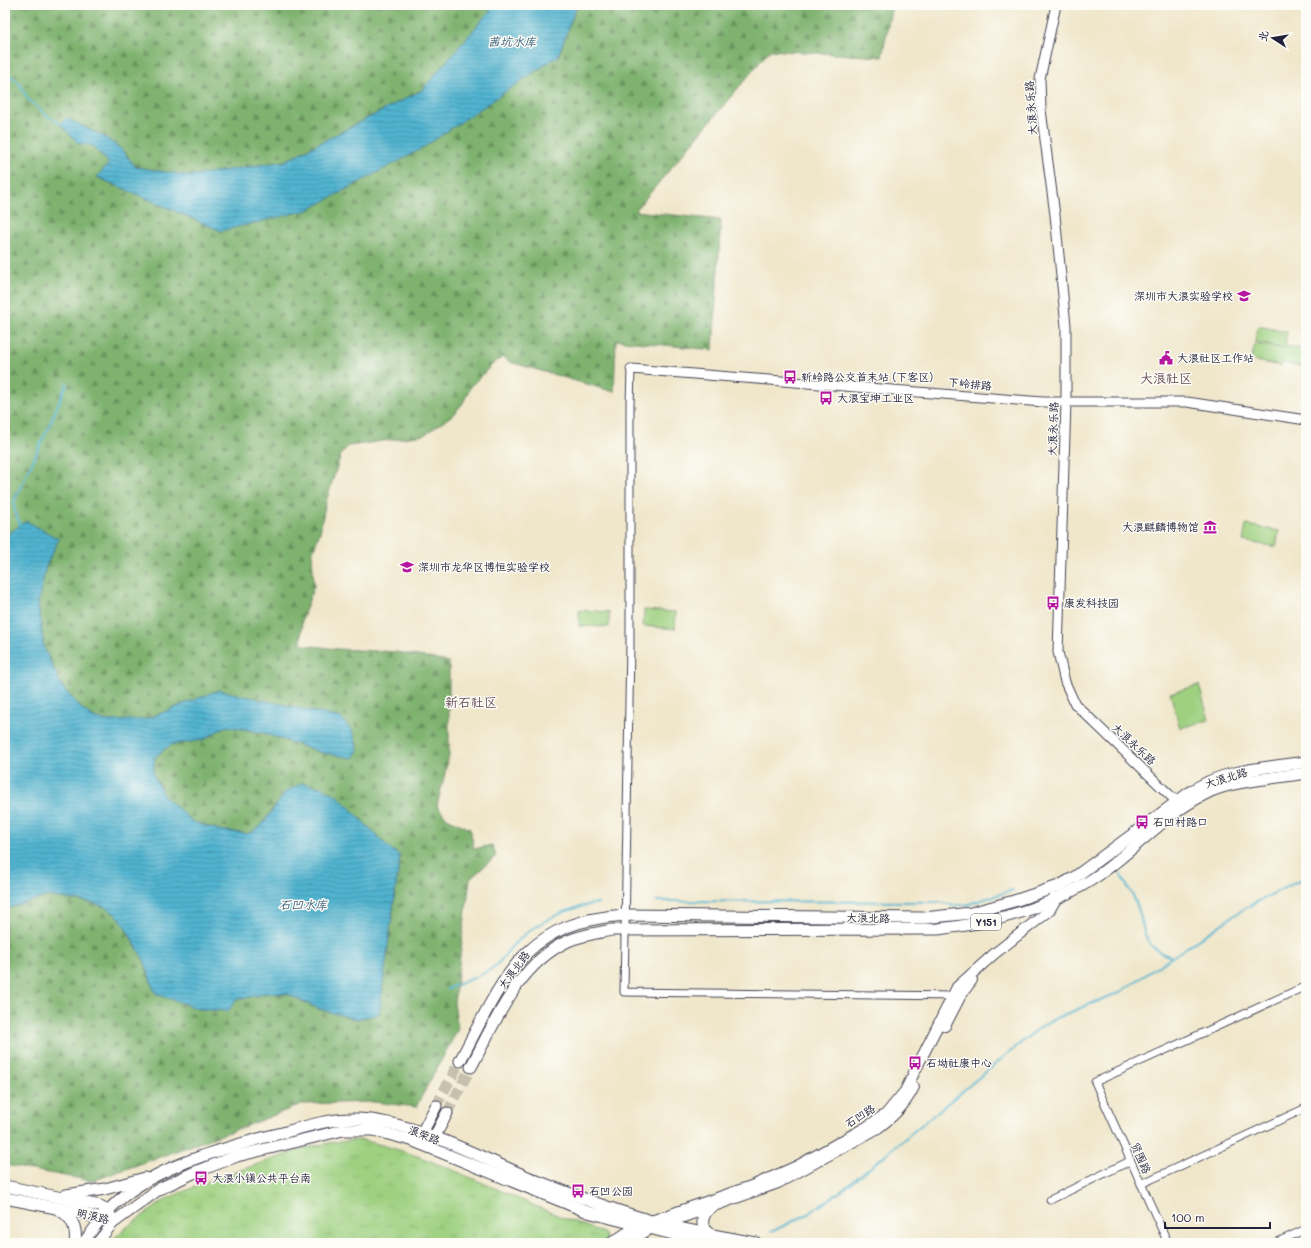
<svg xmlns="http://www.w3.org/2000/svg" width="1311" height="1248" viewBox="0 0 1311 1248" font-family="Mali,'LXGW WenKai TC',sans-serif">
<defs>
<pattern id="grass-tufts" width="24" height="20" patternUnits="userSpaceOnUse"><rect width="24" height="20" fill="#9ed080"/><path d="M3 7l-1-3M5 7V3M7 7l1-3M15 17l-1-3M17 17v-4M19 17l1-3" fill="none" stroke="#88b270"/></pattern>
<pattern id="forest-firs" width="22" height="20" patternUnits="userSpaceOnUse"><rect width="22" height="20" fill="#7eb26e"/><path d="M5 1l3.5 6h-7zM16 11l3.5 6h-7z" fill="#67905c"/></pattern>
<pattern id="water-rules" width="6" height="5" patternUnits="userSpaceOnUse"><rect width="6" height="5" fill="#51b4d0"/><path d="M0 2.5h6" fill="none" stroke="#4392aa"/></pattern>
</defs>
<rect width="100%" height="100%" fill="#fdfcf7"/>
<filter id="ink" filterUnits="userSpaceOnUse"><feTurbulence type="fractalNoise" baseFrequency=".025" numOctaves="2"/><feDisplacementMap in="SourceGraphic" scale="8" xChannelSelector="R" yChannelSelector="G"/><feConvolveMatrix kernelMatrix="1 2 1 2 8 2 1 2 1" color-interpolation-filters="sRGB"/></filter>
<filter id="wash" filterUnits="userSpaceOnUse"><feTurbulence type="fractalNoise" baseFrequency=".012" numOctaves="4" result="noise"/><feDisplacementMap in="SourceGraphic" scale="16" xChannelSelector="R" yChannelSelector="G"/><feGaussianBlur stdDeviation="0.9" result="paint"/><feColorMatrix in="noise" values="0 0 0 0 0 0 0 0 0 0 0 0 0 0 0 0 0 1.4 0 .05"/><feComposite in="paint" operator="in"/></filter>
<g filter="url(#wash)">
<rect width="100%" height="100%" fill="#f0e7cb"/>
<!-- grass -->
<path fill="url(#grass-tufts)" stroke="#60795e" d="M361,1140C418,1152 471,1178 524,1201C550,1213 577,1223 604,1233L607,1239L605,1243H109L127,1227L168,1198L211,1180L305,1148L334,1142Z"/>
<!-- forest -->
<path fill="url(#forest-firs)" stroke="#506a54" d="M5,5H495L422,90L285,161L190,176L136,167C113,139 98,134 66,118L109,163L97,177L221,231L558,56L577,5H892L882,57L770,50L635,211L721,220L713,350L616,340L614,392L510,362L503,357L494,363L471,386L463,403L454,414L424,435L348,446L341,454L325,505L320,532L312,554L314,586L302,620L301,642L304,645L337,649L397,652L449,662V756L437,806L447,818L470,829L474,849L492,845L496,856L470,879L454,1003L458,1029L416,1107L374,1102L302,1104L249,1125L92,1181L5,1165V909L48,896L88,902L106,907L120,918L145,962L153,988L157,994L199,1009L228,1011L236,1000L267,993L288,994L319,1009L356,1019L379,1014L400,856L389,848L338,796L274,807L261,826L248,834L219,830L193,822L164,796L153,774L155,757L170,745L203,740L226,726L260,732L323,753L244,697L219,690L146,719L111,721L96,719L82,709L63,688L44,648L38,603L46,566L59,539L14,530L5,536Z"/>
<!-- green -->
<g fill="#9ed080" stroke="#60795e">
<polygon points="1258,326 1287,332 1285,346 1306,350 1306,367 1282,363 1281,366 1251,360 1255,344 1285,349 1255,342"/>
<polygon points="1246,525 1279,531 1276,547 1243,541"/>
<polygon points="579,610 609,612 609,627 579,626"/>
<polygon points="644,610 676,612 675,629 643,626"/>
<polygon points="1199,685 1209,720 1180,728 1170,693"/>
</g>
<!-- water -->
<g fill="url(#water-rules)" stroke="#3a6b86">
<polygon points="495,5 577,5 558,56 421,149 308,210 221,231 97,177 109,163 92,145 79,144 60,124 66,118 103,136 121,149 136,167 190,176 285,161 422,90"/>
<polygon points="26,521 59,539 46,566 38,603 44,648 63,688 82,709 95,719 111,721 146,719 219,690 341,718 353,732 358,750 353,758 323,753 260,732 226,726 203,740 170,745 155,757 153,774 164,796 193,822 219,830 248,834 261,826 286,792 302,783 321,787 338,796 389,848 400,856 379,1014 356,1019 319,1009 288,994 267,993 236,1000 228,1011 199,1009 157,994 153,988 145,962 120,918 106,907 88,902 48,896 5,909 5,536"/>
</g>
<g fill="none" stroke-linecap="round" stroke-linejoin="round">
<!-- stream -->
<g stroke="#51b4d0" stroke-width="2">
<polyline points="5,71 19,83 28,99 45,114 60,124"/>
<polyline points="20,525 15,511 14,501 49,426 67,383"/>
<path d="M1121,875C1125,883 1131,891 1135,900C1147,926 1137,945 1171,957"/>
<polyline points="656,901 938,902 955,905 966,905 1013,890"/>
<path d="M447,989C462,982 481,977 494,967C502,961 507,951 514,944C538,921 566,908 598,903"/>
<polyline points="771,1232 808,1214 840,1192 1039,1028 1056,1018 1120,992 1247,907 1306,877"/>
</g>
</g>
</g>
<g filter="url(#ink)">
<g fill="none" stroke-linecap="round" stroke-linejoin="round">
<!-- primary-tunnel -->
<g stroke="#c7c0ae" stroke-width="11" stroke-dasharray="11 5.5" stroke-linecap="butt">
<polyline points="436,1106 460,1061"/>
<polyline points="447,1113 471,1067"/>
</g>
<!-- minor casing -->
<g stroke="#414051" stroke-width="9">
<g id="minor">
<polyline points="631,369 630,405 630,644 624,992 956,996"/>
<polyline points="1141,1184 1306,1108"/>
<polyline points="1050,1200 1130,1161"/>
<polyline points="1168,1243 1095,1082 1306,986"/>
<polyline points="1275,1243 1306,1229"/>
</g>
</g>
<!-- tertiary casing -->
<g stroke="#414051" stroke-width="11">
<g id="tertiary">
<polyline points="1056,5 1040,79 1041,110 1055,215 1066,326 1066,402 1058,652 1065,682 1075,704 1178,803 1180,806"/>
<polyline points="631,369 1043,402 1187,402 1306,420"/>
</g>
</g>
<!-- secondary casing -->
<g stroke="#414051" stroke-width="12">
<g id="secondary">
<polyline points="945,1026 961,995 972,980"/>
<polyline points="83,1243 101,1219"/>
<polyline points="97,1243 114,1222"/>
<polyline points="611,1243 637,1226 754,1185 797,1166 868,1126 886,1114 905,1091 957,987 994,954 1049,911 1056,899 1054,898"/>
<path d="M627,1243L650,1229L778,1183L878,1128C894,1116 905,1105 914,1087"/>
</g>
</g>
<!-- primary casing -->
<g stroke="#414051" stroke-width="13">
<g id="primary">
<path d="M460,1061C503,980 522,921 626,915L924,918L971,913L1014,901L1059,886L1075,877L1189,793C1222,769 1266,768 1306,762"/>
<path d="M471,1067C495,1022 518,964 568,941C582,935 597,933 612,930L938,929C993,923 1053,907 1100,874C1137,848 1169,810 1211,791C1236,780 1278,778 1306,773"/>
<polyline points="436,1106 422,1133 421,1144 434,1138 447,1113"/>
<polyline points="5,1186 100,1206 108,1211 111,1217"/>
<polyline points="66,1195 105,1189 145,1178"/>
<polyline points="5,1198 82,1213 108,1221"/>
<path d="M709,1209C701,1216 700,1228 710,1234"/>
<path d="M59,1210C73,1217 77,1229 75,1243"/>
<path d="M101,1219C130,1182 178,1163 221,1150C243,1143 264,1137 286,1132C310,1125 333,1118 358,1119C415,1121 483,1159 537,1181C578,1197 620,1213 663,1224C693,1232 725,1237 756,1243"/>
<polyline points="114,1222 159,1189 193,1173 237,1156 343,1130 373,1130 411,1140 588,1212 707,1243"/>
</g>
</g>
<!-- minor -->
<use href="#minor" stroke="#fff" stroke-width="7"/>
<!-- tertiary -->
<use href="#tertiary" stroke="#fff" stroke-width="9"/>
<!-- secondary -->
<use href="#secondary" stroke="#fff" stroke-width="10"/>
<!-- primary -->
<use href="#primary" stroke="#fff" stroke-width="11"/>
</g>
</g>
<!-- icons -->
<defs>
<g id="school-bare" transform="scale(1.08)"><path d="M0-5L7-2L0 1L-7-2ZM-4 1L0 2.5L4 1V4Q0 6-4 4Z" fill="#b5179e" stroke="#fdfcf7" stroke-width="2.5" paint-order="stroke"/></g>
<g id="civic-bare" transform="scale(1.08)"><path d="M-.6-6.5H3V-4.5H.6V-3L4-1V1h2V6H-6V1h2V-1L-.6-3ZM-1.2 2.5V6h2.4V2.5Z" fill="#b5179e" stroke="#fdfcf7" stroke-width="2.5" paint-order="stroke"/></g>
<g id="bus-bare" transform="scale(1.08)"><path d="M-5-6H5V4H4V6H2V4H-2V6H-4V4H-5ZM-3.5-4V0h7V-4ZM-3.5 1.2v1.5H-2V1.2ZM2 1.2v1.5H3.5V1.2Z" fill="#b5179e" stroke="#fdfcf7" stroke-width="2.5" paint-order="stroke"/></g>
<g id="museum-bare" transform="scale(1.08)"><path d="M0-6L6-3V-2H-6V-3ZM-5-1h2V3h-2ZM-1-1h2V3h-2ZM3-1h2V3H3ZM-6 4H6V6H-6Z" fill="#b5179e" stroke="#fdfcf7" stroke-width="2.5" paint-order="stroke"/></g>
</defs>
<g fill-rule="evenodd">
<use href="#school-bare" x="1244" y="296"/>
<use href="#civic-bare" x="1166" y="358"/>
<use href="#bus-bare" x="790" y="377"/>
<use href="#bus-bare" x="826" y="398"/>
<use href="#museum-bare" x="1210" y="527"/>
<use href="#school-bare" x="407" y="567"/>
<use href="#bus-bare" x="1053" y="603"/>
<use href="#bus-bare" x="1142" y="822"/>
<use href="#bus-bare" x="915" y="1063"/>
<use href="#bus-bare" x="201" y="1178"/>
<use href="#bus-bare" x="578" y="1191"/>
</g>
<g text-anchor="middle" stroke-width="3" stroke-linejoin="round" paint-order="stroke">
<!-- shield labels -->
<rect fill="#fdfcf7" stroke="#646373" stroke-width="1" x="971" y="914" width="30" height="16" rx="3"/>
<g font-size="10" font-weight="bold" fill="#22223b">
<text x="986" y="926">Y151</text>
</g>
<!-- street labels -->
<g font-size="11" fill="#22223b" stroke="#fdfcf7">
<text transform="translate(1031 108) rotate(-94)" y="4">大浪永乐路</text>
<text transform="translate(970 384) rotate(5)" y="4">下岭排路</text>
<text transform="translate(1053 429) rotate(-88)" y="4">大浪永乐路</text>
<text transform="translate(1134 744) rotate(43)" y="4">大浪永乐路</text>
<text transform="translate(1226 778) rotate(-17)" y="4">大浪北路</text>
<text transform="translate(868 918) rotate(1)" y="4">大浪北路</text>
<text transform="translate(514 970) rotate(-53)" y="4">大浪北路</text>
<text transform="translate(860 1116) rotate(-32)" y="4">石凹路</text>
<text transform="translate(424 1135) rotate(21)" y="4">浪荣路</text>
<text transform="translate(1141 1158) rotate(66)" y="4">贤围路</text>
<text transform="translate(93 1216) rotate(13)" y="4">明浪路</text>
</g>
<!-- poi labels -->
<g font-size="11" fill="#22223b" stroke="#fdfcf7" text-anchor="start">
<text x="1233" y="300" text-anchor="end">深圳市大浪实验学校</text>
<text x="1177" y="362">大浪社区工作站</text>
<text x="801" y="381">新岭路公交首末站 (下客区)</text>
<text x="837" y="402">大浪宝坤工业区</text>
<text x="1199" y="531" text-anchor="end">大浪麒麟博物馆</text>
<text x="418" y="571">深圳市龙华区博恒实验学校</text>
<text x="1064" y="607">康发科技园</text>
<text x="1153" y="826">石凹村路口</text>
<text x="926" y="1067">石坳社康中心</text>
<text x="212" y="1182">大浪小镇公共平台南</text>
<text x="589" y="1195">石凹公园</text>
</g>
<!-- water labels -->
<g font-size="12" font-style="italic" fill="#355c77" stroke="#fdfcf7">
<text x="512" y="46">茜坑水库</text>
<text x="303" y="909">石凹水库</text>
</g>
<!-- quarter labels -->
<g font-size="13" fill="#634854" stroke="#fdfcf7">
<text x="1166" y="383">大浪社区</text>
<text x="471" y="707">新石社区</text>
</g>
</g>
<!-- margin -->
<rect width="1311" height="1248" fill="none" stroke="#fdfcf7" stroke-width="20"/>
<!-- north arrow -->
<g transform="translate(1273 38) rotate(282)" stroke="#fdfcf7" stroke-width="3" paint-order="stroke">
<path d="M0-3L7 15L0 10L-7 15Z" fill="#22223b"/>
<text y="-6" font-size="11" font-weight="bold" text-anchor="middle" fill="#22223b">北</text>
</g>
<!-- scale -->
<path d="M1165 1222v6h105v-6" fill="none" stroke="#22223b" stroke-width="2"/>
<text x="1171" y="1222" font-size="12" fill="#22223b" stroke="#fdfcf7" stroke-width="3" paint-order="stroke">100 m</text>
</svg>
